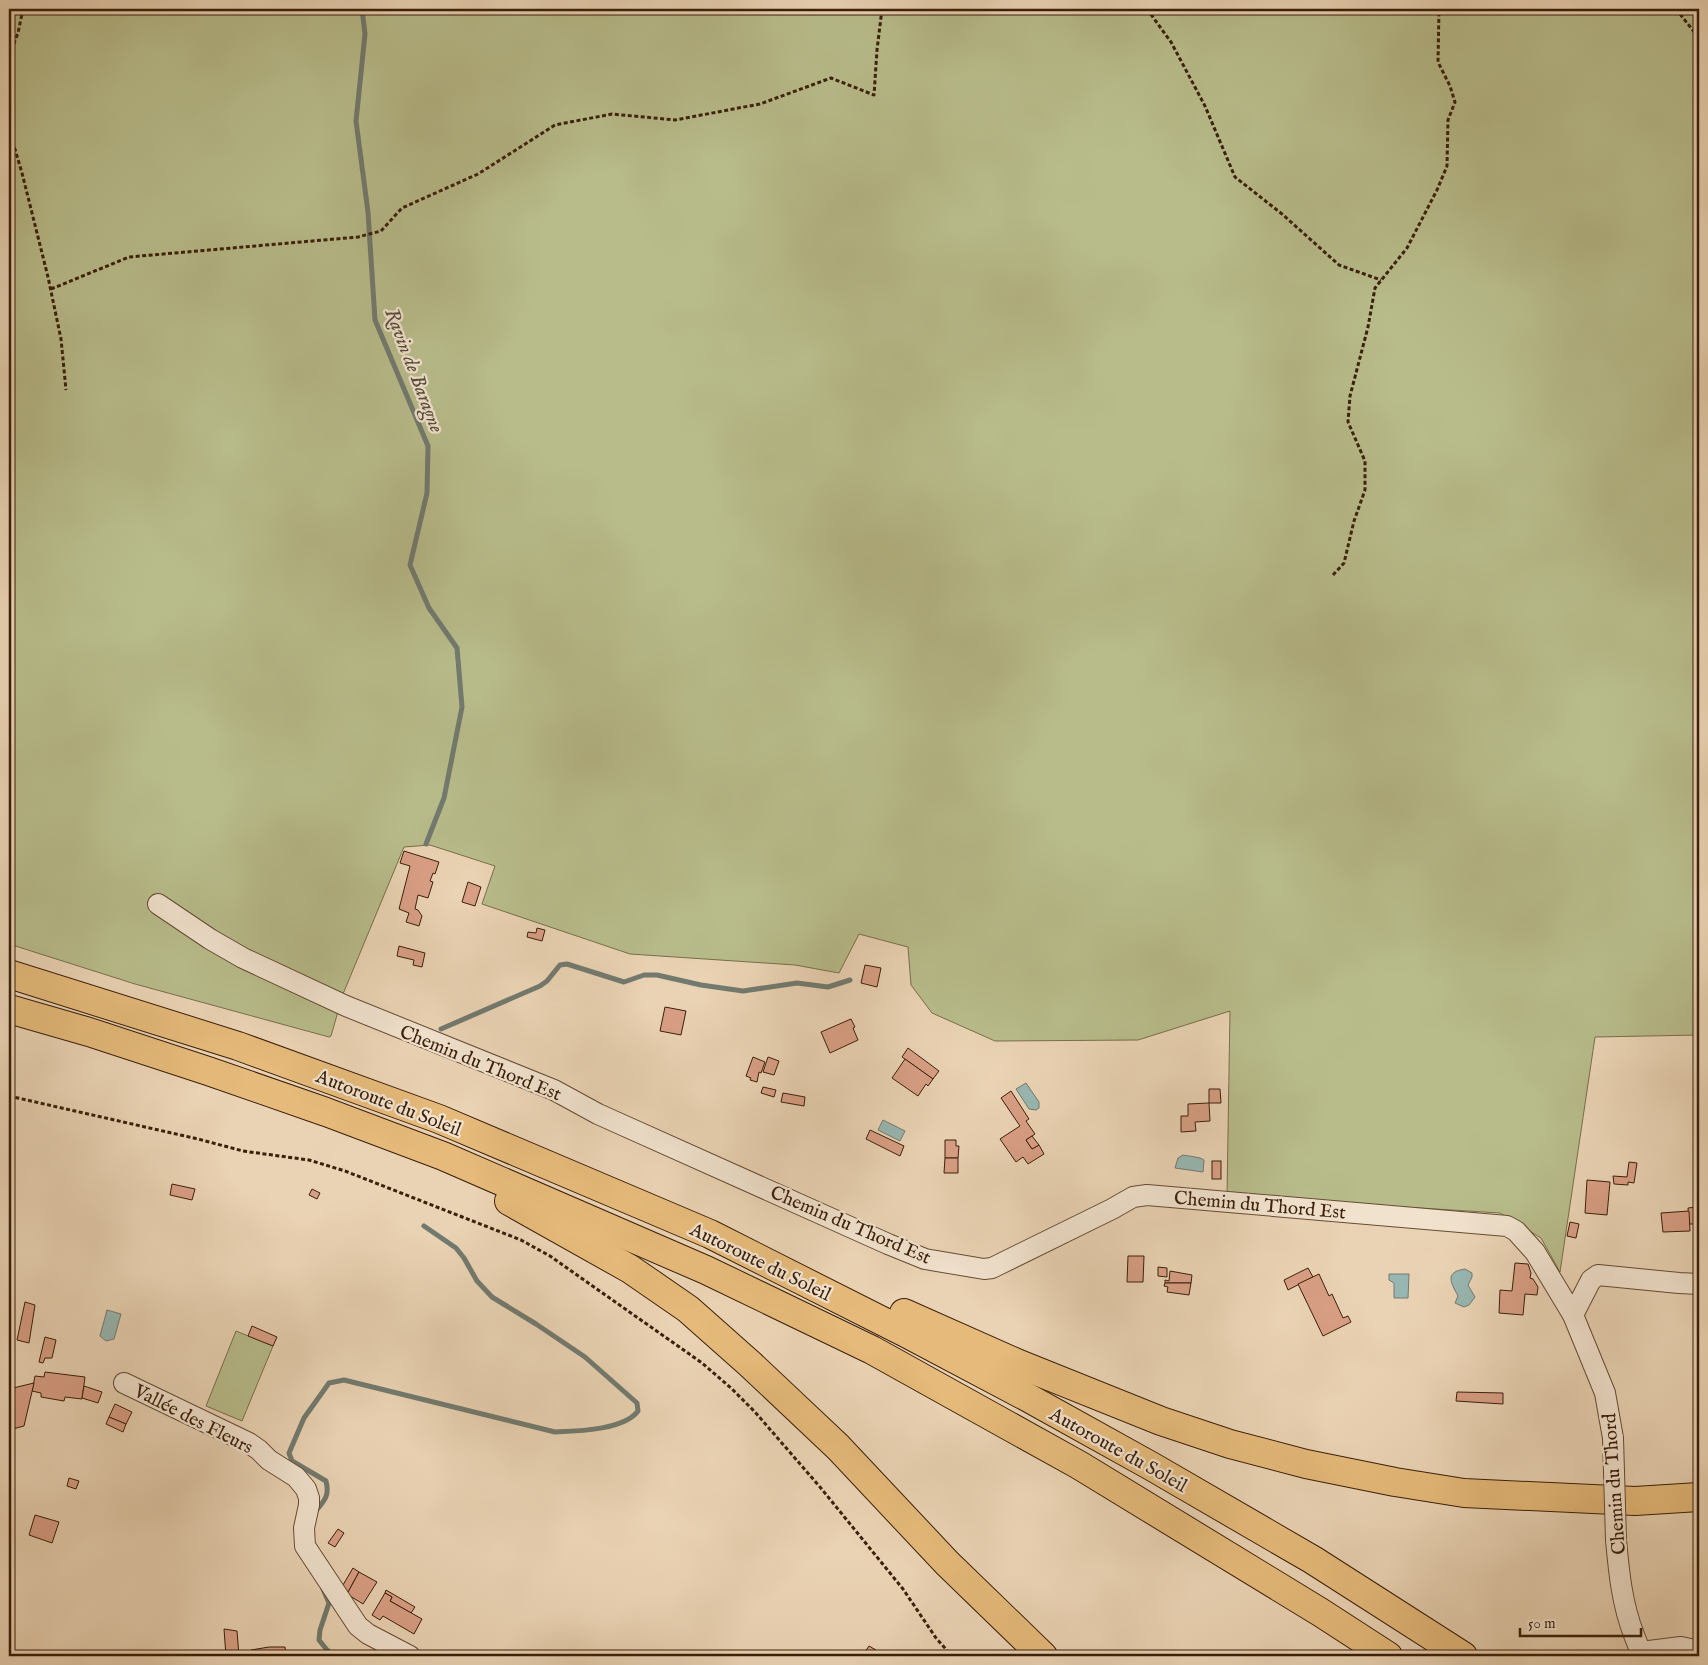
<svg xmlns="http://www.w3.org/2000/svg" width="1708" height="1665" viewBox="0 0 1708 1665" font-family="'IM FELL English',serif">
<rect width="100%" height="100%" fill="#ead3b4"/>
<filter id="stains"><feTurbulence type="fractalNoise" baseFrequency=".004" numOctaves="4"/><feColorMatrix values="0 0 0 0 .2 0 0 0 0 .09 0 0 0 0 .02 0 0 0 .5 -.17"/></filter>
<radialGradient id="worn" r=".72"><stop offset=".6" stop-color="#630" stop-opacity="0"/><stop offset="1" stop-color="#630" stop-opacity=".3"/></radialGradient>
<!-- green -->
<g fill="#b8bc8b" stroke="#796e4a">
<polygon points="9,9 1699,9 1699,1035 1595,1037 1560,1272 1541,1238 1500,1213 1227,1196 1230,1011 1138,1040 995,1041 932,1013 911,985 908,947 859,934 839,973 795,965 630,954 482,904 495,866 430,845 404,847 343,994 331,1036 329,1037 135,984 9,944"/>
<polygon points="236,1331 273,1346 242,1421 206,1406"/>
</g>
<!-- water -->
<g fill="#98b7b2" stroke="#727a6f">
<polygon points="1026,1083 1039,1102 1039,1108 1036,1110 1029,1109 1016,1089"/>
<polygon points="883,1120 905,1131 900,1141 878,1130"/>
<path d="M1183,1155C1187,1156 1201,1157 1204,1160L1203,1172L1175,1168L1178,1158Z"/>
<path d="M1465,1269L1472,1273V1277L1468,1285L1475,1297L1469,1305L1464,1307L1455,1303L1458,1296C1451,1283 1444,1272 1465,1269Z"/>
<polygon points="1389,1274 1409,1274 1408,1298 1394,1298 1394,1283 1389,1280"/>
<polygon points="107,1310 121,1314 114,1339 106,1341 100,1336"/>
</g>
<g fill="none" stroke-linecap="round" stroke-linejoin="round">
<!-- stream -->
<g stroke="#727a6f" stroke-width="5">
<polyline points="362,9 365,34 356,121 368,212 375,320 428,446 427,493 410,565 429,608 457,648 462,707 444,798 426,844"/>
<polyline points="441,1029 540,986 547,981 560,965 567,964 624,982 644,975 657,975 701,985 743,991 797,983 828,987 850,980"/>
<path d="M315,1512C324,1501 330,1496 326,1481L292,1461L289,1453L304,1418L329,1383L344,1380L555,1432C578,1431 624,1430 638,1411L637,1403L585,1357L536,1324L492,1297L477,1281L464,1258L456,1248L424,1226"/>
<polyline points="323,1589 329,1603 320,1630 319,1640 327,1650 336,1656"/>
</g>
</g>
<!-- building -->
<g fill="#d99f85" stroke="#3a1f0a">
<polygon points="404,851 439,862 435,874 433,873 430,881 433,882 428,898 418,895 415,909 418,910 422,916 419,926 406,922 409,913 399,909 410,866 400,863"/>
<polygon points="468,882 481,887 475,906 462,902"/>
<polygon points="537,928 545,930 542,941 527,937 528,932 536,933"/>
<polygon points="399,946 425,953 422,967 413,965 414,960 397,956"/>
<polygon points="865,965 881,968 877,987 861,983"/>
<polygon points="665,1007 686,1011 681,1035 660,1031"/>
<polygon points="851,1019 855,1027 853,1028 858,1040 830,1053 821,1032"/>
<polygon points="908,1048 939,1071 933,1079 902,1057"/>
<polygon points="753,1057 765,1062 761,1073 759,1072 757,1082 750,1080 751,1078 746,1076"/>
<polygon points="768,1057 779,1061 774,1075 763,1072"/>
<polygon points="905,1059 933,1079 928,1086 926,1084 918,1096 892,1078"/>
<polygon points="763,1087 776,1090 774,1097 761,1093"/>
<polygon points="1209,1089 1220,1089 1221,1103 1209,1103"/>
<polygon points="1011,1091 1029,1119 1026,1121 1035,1134 1026,1140 1032,1149 1039,1145 1044,1154 1028,1164 1023,1157 1016,1162 1000,1139 1020,1126 1001,1098"/>
<polygon points="783,1093 805,1097 804,1106 781,1102"/>
<polygon points="1209,1103 1210,1121 1195,1122 1196,1131 1181,1132 1181,1116 1188,1116 1188,1104"/>
<polygon points="870,1130 904,1146 900,1156 866,1139"/>
<polygon points="1032,1136 1039,1145 1032,1149 1026,1140"/>
<polygon points="945,1140 956,1140 956,1146 959,1146 958,1158 945,1158"/>
<polygon points="945,1158 958,1158 958,1173 944,1173"/>
<rect x="1212" y="1161" width="9" height="18"/>
<polygon points="1629,1162 1637,1163 1634,1183 1628,1182 1628,1185 1614,1184 1613,1176 1627,1177"/>
<polygon points="1587,1180 1610,1182 1607,1215 1585,1213"/>
<polygon points="172,1184 195,1189 192,1200 170,1195"/>
<polygon points="312,1189 320,1193 317,1199 309,1195"/>
<polygon points="1697,1207 1698,1224 1689,1224 1688,1208"/>
<polygon points="1689,1211 1690,1231 1663,1232 1661,1213"/>
<polygon points="1570,1222 1579,1224 1576,1238 1567,1236"/>
<polygon points="1128,1256 1144,1256 1143,1282 1127,1282"/>
<polygon points="1515,1263 1528,1264 1531,1273 1530,1278 1533,1279 1538,1287 1537,1295 1525,1294 1523,1315 1499,1313 1500,1290 1512,1291"/>
<polygon points="1158,1267 1167,1268 1167,1277 1158,1276"/>
<polygon points="1308,1268 1313,1277 1288,1290 1284,1280"/>
<polygon points="1170,1271 1192,1275 1191,1283 1165,1283 1165,1280 1169,1281"/>
<polygon points="1319,1274 1329,1296 1332,1294 1343,1318 1348,1316 1351,1322 1323,1336 1298,1284"/>
<polygon points="1165,1283 1191,1283 1189,1295 1167,1292 1168,1287 1164,1286"/>
<polygon points="25,1302 35,1305 29,1343 17,1340"/>
<polygon points="252,1326 277,1337 273,1346 248,1336"/>
<polygon points="45,1337 56,1340 52,1358 45,1358 43,1363 39,1362"/>
<polygon points="45,1372 85,1377 82,1399 65,1397 64,1401 41,1397 41,1393 32,1391 35,1376 44,1377"/>
<polygon points="34,1383 24,1426 9,1430 9,1389"/>
<polygon points="84,1386 102,1392 98,1403 82,1398"/>
<polygon points="1457,1392 1503,1393 1503,1404 1456,1401"/>
<polygon points="115,1404 132,1412 126,1424 109,1417"/>
<polygon points="109,1417 126,1424 123,1432 106,1424"/>
<polygon points="69,1478 79,1481 76,1489 67,1486"/>
<polygon points="35,1515 59,1522 52,1543 29,1535"/>
<polygon points="338,1529 344,1533 335,1547 328,1543"/>
<polygon points="353,1568 359,1572 347,1594 340,1590"/>
<polygon points="359,1572 377,1582 363,1604 347,1594"/>
<polygon points="386,1590 415,1607 411,1613 390,1601 392,1597 385,1593"/>
<polygon points="385,1593 392,1597 390,1601 422,1619 414,1634 383,1616 380,1620 372,1615"/>
<polygon points="224,1629 237,1631 239,1656 226,1656"/>
<polygon points="869,1646 876,1650 872,1656 865,1656 863,1655"/>
<polygon points="269,1647 285,1647 286,1656 252,1656 251,1650"/>
</g>
<g fill="none" stroke-linecap="round" stroke-linejoin="round">
<!-- minor casing -->
<g stroke="#664c34" stroke-width="22">
<g id="minor">
<polyline points="158,904 210,939 243,958 346,1006 554,1090 598,1114 888,1244 925,1259 984,1269 992,1268 1112,1209 1133,1197 1147,1195 1507,1226 1516,1231 1535,1252 1573,1315 1605,1393 1613,1438"/>
<polyline points="1573,1315 1591,1280 1598,1275 1679,1283 1699,1284"/>
<polyline points="124,1383 249,1443 259,1450 269,1460 296,1477 306,1489 309,1498 309,1505 304,1528 305,1546 358,1626 368,1634 410,1656"/>
<path d="M1616,1540C1619,1573 1622,1604 1634,1635C1637,1642 1639,1650 1644,1656"/>
<polyline points="1641,1652 1681,1647 1699,1651"/>
</g>
</g>
<!-- highway casing -->
<g stroke="#3a1f0a" stroke-width="30">
<g id="highway">
<polyline points="9,974 238,1046 439,1119 710,1234 906,1333 1025,1396 1151,1466 1313,1560 1463,1656"/>
<polyline points="9,1009 89,1032 208,1071 326,1112 443,1156 706,1270 872,1350 1079,1465 1320,1612 1388,1656"/>
<polyline points="509,1201 630,1269 688,1309 750,1364 838,1447 947,1563 1043,1656"/>
<polyline points="904,1313 1019,1364 1161,1421 1230,1444 1306,1464 1395,1482 1464,1493 1635,1501 1699,1497"/>
</g>
</g>
<!-- path -->
<g stroke="#3a1f0a" stroke-width="3" stroke-dasharray="4 2.5" stroke-linecap="butt">
<polyline points="1147,9 1171,42 1205,106 1235,177 1282,214 1339,265 1381,280"/>
<polyline points="1676,9 1699,38"/>
<polyline points="9,56 18,33 23,9"/>
<polyline points="9,129 22,173 48,277 61,339 66,390"/>
<polyline points="51,289 129,257 358,237 381,231 402,208 478,174 555,125 612,114 675,120 760,104 831,78 874,95 877,50 882,9"/>
<polyline points="1333,575 1344,563 1354,521 1365,490 1365,461 1348,422 1350,396 1368,327 1375,288 1407,248 1437,190 1447,166 1448,120 1455,102 1450,86 1438,62 1439,9"/>
<polyline points="9,1096 198,1139 243,1151 309,1160 345,1171 521,1240 550,1256 702,1363 731,1388 755,1412 820,1487 903,1589 936,1638 952,1656"/>
</g>
<!-- minor -->
<use href="#minor" stroke="#f1e2ce" stroke-width="20"/>
<!-- highway -->
<use href="#highway" stroke="#e5ba7a" stroke-width="28"/>
<!-- minor-bridge casing -->
<g stroke="#664c34" stroke-width="22" stroke-linecap="butt">
<polyline id="minor-bridge" points="1613,1438 1616,1540"/>
</g>
<!-- minor-bridge -->
<use href="#minor-bridge" stroke="#f1e2ce" stroke-width="20"/>
</g>
<g text-anchor="middle" stroke-width="4.5" stroke-linejoin="round" paint-order="stroke">
<!-- street labels -->
<g font-size="19" fill="#3a1f0a" stroke="#f1e2ce">
<text transform="translate(481 1062) rotate(22)" y="7">Chemin du Thord Est</text>
<text transform="translate(389 1102) rotate(21)" y="7">Autoroute du Soleil</text>
<text transform="translate(1260 1204) rotate(5)" y="7">Chemin du Thord Est</text>
<text transform="translate(851 1224) rotate(23)" y="7">Chemin du Thord Est</text>
<text transform="translate(761 1261) rotate(26)" y="7">Autoroute du Soleil</text>
<text transform="translate(194 1418) rotate(27)" y="7">Vallée des Fleurs</text>
<text transform="translate(1119 1449) rotate(29)" y="7">Autoroute du Soleil</text>
<text transform="translate(1613 1484) rotate(-94)" y="7">Chemin du Thord</text>
</g>
<!-- water labels -->
<g font-size="20" font-style="italic" fill="#564d3c" stroke="#f1e2ce">
<text transform="translate(415 370) rotate(69)" y="7">Ravin de Baragne</text>
</g>
</g>
<!-- margin -->
<rect width="1708" height="1665" fill="none" stroke="#ead3b4" stroke-width="30"/>
<rect x="10" y="10" width="1688" height="1645" fill="none" stroke="#3a1f0a" stroke-width="2.5"/>
<rect x="15" y="15" width="1678" height="1635" fill="none" stroke="#3a1f0a"/>
<!-- scale -->
<path d="M1520 1628v8h121v-8" fill="none" stroke="#3a1f0a" stroke-width="2.5"/>
<text x="1528" y="1628" font-size="15" fill="#3a1f0a" stroke="#f1e2ce" stroke-width="4" paint-order="stroke">50 m</text>
<rect width="100%" height="100%" filter="url(#stains)"/>
<rect width="100%" height="100%" fill="url(#worn)"/>
</svg>
